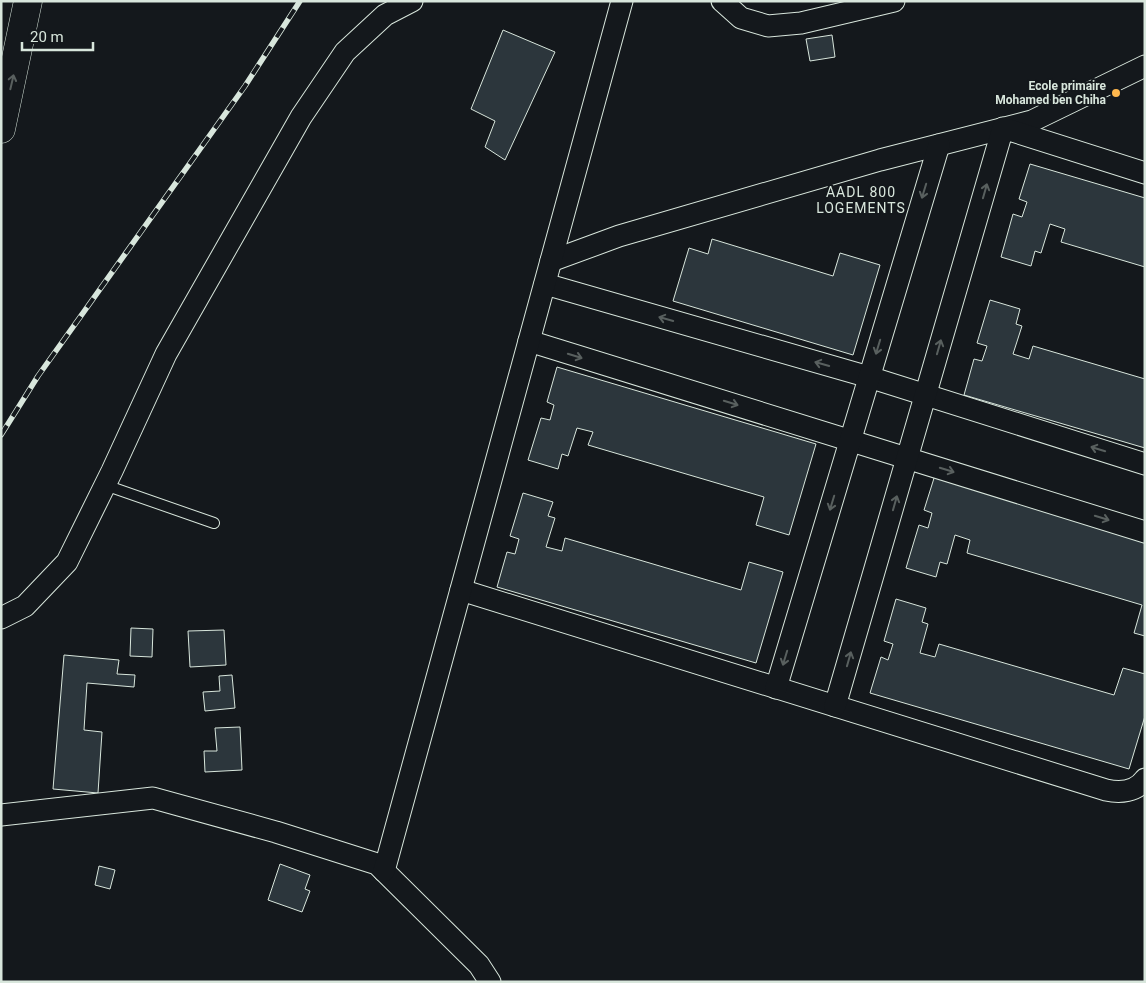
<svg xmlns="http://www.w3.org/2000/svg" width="1146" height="983" viewBox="0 0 1146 983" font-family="Roboto,sans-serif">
<rect width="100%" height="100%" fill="#14181c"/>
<!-- building -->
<g fill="#2c363c" stroke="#d8e6dc">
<polygon points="503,30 555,52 505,160 485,147 495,121 471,109"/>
<polygon points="832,35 835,57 810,61 806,39"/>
<polygon points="1030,164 1145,198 1145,267 1061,242 1065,229 1050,224 1041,253 1035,251 1031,266 1001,257 1013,214 1022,217 1027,202 1019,199"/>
<polygon points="712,239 833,276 840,253 880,265 853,355 673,301 689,248 708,254"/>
<polygon points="990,300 1020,309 1016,324 1022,326 1013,354 1029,359 1033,346 1145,379 1145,448 964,395 974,359 982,361 987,346 977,343"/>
<polygon points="557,367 816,444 789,535 756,525 764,497 588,445 593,432 577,428 568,456 562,454 558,469 528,460 541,418 550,420 554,405 547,402"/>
<polygon points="935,475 1145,537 1145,636 1134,633 1142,605 967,553 970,540 955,535 947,564 940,562 936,577 906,568 919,525 928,528 932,513 924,510"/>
<polygon points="523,493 553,502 548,516 555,518 546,547 562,551 565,538 741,590 749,562 783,572 756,663 497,587 507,552 515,554 519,539 510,536"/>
<polygon points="896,599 926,608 922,622 928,624 920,653 935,657 939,644 1114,695 1123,668 1145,674 1145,716 1129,769 870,693 881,657 888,660 893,644 884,641"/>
<polygon points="131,628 153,629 152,657 130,656"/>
<polygon points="224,630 226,665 190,667 188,631"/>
<polygon points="64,655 119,660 117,674 135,675 134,687 87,683 84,730 102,732 98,793 53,789"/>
<polygon points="232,675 235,708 205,711 203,692 220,691 219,676"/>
<polygon points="240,727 242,770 205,772 204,751 217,751 215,728"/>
<polygon points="280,864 310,875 305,889 310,891 302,912 268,900"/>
<polygon points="99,866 115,870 110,889 95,885"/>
</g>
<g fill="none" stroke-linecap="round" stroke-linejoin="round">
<!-- lane casing -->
<g stroke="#d8e6dc" stroke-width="12">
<polyline id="lane" points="105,485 214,523"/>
</g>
<!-- street casing -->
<g stroke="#d8e6dc" stroke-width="23">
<g id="street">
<polyline points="722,1 741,18 768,26 801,23 894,1"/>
<polyline points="551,261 619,236 880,160 1032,121 1145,66"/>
<polyline points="545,284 869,377 1145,464"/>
<polyline points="529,341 1145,532"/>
<path d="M461,590L1106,790C1120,793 1136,792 1145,779"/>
<polyline points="1,618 25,606 67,562 112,471 166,354 301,117 345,52 385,15 412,1"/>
<polyline points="776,688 939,145"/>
<polyline points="835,706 1003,128 1145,173"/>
<polyline points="1,815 153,798 276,832 377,864 479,965 490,982"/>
<polyline points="384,871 622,1"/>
</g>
</g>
<!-- highway casing -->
<g stroke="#d8e6dc" stroke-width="29">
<polyline id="highway" points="1,129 28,1"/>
</g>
<!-- lane -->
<use href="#lane" stroke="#14181c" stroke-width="10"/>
<!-- street -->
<use href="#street" stroke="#14181c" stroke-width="21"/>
<!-- highway -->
<use href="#highway" stroke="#14181c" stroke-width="28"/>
<!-- rail casing -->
<g stroke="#d8e6dc" stroke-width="5.5">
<polyline id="rail" points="1,435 38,376 245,86 300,1"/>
</g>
<!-- rail -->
<use href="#rail" stroke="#14181c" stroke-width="4" stroke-dasharray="11" stroke-linecap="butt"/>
</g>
<!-- one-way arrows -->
<defs><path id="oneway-shaft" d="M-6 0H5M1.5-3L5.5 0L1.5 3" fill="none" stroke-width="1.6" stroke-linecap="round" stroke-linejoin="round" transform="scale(1.25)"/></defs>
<g stroke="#59605f">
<use href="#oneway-shaft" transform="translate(12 82) rotate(-77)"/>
<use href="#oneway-shaft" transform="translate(924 191) rotate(107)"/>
<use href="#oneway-shaft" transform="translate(985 191) rotate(-74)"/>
<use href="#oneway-shaft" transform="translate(666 319) rotate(-164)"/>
<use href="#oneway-shaft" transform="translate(878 347) rotate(107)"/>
<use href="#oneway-shaft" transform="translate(939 347) rotate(-74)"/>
<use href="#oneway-shaft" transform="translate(575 356) rotate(17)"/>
<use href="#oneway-shaft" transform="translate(822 364) rotate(-164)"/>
<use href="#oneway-shaft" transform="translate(731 403) rotate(17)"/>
<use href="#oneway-shaft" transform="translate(1098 449) rotate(-163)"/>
<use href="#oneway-shaft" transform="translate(947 470) rotate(17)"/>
<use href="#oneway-shaft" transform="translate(832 503) rotate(107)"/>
<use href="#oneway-shaft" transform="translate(895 503) rotate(-74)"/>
<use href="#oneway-shaft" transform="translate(1102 518) rotate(17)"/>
<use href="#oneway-shaft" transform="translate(785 658) rotate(107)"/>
<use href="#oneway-shaft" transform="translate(849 659) rotate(-74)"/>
</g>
<!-- markers -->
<circle fill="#ffb74d" stroke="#14181c" stroke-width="2" cx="1116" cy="93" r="5"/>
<g text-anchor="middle" stroke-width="4" stroke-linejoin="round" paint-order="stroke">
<!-- poi labels -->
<g font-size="12" font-weight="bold" fill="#d8e6dc" stroke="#14181c" text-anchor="end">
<text x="1106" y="90">Ecole primaire<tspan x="1106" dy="14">Mohamed ben Chiha</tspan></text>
</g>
<!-- neighbourhood labels -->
<g font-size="14" letter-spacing="1" fill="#d8e6dc" stroke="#14181c">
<text x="861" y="197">AADL 800<tspan x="861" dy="16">LOGEMENTS</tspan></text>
</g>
</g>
<!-- border -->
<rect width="1146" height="983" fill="none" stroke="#d8e6dc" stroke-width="5"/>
<!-- scale -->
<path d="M22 42v8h71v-8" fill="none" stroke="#d8e6dc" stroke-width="2.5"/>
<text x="30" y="42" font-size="15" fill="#d8e6dc" stroke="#14181c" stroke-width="4" paint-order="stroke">20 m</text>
</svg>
